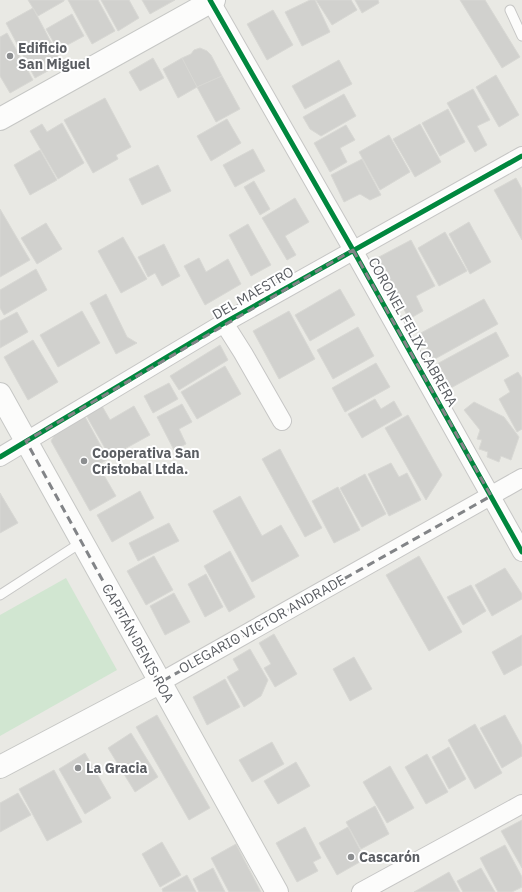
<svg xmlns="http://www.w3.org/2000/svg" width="522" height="892" viewBox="0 0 522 892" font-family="'IBM Plex Sans',sans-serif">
<rect width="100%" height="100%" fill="#e9e9e4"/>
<!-- green -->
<polygon fill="#d1e6d1" points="66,578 117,670 0,736 0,615"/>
<!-- building -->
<g fill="#d1d1ce" stroke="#d8d8d4">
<polygon points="28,0 64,0 64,1 38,16"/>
<polygon points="68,0 98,0 115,31 92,44"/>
<polygon points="101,0 129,0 139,18 118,31"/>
<polygon points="142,0 175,0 150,14"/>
<polygon points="310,0 315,0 330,32 302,46 285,12"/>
<polygon points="316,0 351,0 357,10 332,25"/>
<polygon points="355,0 378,0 379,3 362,13"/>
<polygon points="460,0 485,0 520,57 502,68"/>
<polygon points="33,8 62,63 35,78 6,23"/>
<polygon points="273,10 293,45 267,60 247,24"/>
<polygon points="72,14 84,36 58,50 46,29"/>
<polygon points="7,33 33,80 10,93 0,76 0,37"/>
<polygon points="200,48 207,51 211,55 222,76 197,87 182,58 191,54 194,50"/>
<polygon points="153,58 164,78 140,91 129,72"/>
<polygon points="182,58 197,87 178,98 163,69"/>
<polygon points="339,60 352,84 305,109 292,86"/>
<polygon points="496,75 519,115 499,127 476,87"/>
<polygon points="222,76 240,109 216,122 197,87"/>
<polygon points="473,89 490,120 477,126 487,145 475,152 447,103"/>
<polygon points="344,94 356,116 321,136 310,129 303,117"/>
<polygon points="105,98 131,147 116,155 118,159 93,173 64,120"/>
<polygon points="448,109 465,142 440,156 422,123"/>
<polygon points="227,119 241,143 211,161 197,136"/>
<polygon points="62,123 84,163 58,179 30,131 42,124 47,132"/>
<polygon points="420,124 441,162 415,177 393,139"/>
<polygon points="346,125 355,140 340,148 347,162 330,172 314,143"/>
<polygon points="389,135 410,172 380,190 359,152"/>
<polygon points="253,149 265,171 235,187 223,165"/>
<polygon points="40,150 57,180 30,195 14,165"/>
<polygon points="362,159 381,195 370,200 360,194 344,202 331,175"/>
<polygon points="158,165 171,191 142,205 129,179"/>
<polygon points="516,178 522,189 522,240 494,190"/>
<polygon points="254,181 270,209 260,215 244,187"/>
<polygon points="295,198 309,222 285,236 296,255 287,260 262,218"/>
<polygon points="0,209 30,260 0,277"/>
<polygon points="469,222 491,262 470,274 449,234"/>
<polygon points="46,223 62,249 37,264 21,238"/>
<polygon points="248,224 271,265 251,276 229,235"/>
<polygon points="445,232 467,271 439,286 418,248"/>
<polygon points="123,237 147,279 121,293 98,251"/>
<polygon points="411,240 435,286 416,296 423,311 409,319 377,258"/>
<polygon points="164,244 180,276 162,286 155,273 148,277 138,257"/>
<polygon points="199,258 206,272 228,259 241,284 205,305 184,266"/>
<polygon points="36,269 47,290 4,315 0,308 0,290"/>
<polygon points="340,289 355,315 310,341 295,315"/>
<polygon points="106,294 127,337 137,343 116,354 90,303"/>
<polygon points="484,299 498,324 433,360 419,334"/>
<polygon points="82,311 100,343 58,367 40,335"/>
<polygon points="289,311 315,359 279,379 253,331"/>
<polygon points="17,312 28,332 0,348 0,321"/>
<polygon points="358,327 374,356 333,379 317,350"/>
<polygon points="496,332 509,356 449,389 435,365"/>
<polygon points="33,340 58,382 28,400 4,357"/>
<polygon points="220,345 228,360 179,390 170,376"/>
<polygon points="376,363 390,387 345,412 332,388"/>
<polygon points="225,366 241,394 197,419 181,392"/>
<polygon points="518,372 522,378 522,429 517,432 499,399 510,392 504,380"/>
<polygon points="169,383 178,399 153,413 144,396"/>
<polygon points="375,399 381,409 394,401 402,415 362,438 348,414"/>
<polygon points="474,402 504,417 519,437 511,460 501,456 499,462 487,457 488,452 479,449 482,440 477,439 480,430 464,410"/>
<polygon points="182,404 192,422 179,429 186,444 174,450 157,417"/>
<polygon points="102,406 110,420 134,406 150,435 110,457 86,415"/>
<polygon points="84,415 108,459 98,465 116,496 90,511 51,441 58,429"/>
<polygon points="408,415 442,475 426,500 385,428"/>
<polygon points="280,449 322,528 305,537 262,459"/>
<polygon points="391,463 399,477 407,473 421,500 389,516 368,474"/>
<polygon points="365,474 386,514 362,527 340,488"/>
<polygon points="338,487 360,530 334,543 312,501"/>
<polygon points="140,491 154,518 112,542 97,515"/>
<polygon points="0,493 18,523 0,533"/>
<polygon points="240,496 262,536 281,525 299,556 252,582 213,511"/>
<polygon points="169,523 179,541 138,561 129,543"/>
<polygon points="230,551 255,597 229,612 204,566"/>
<polygon points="154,556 173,590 146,605 127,571"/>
<polygon points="419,556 462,632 429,651 386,575"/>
<polygon points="505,568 522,594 522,599 492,616 475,585"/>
<polygon points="206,574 223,607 205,617 188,584"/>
<polygon points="471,585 486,611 463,625 447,597"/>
<polygon points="174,593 190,622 165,635 150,606"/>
<polygon points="274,634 297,674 275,687 264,668 271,664 259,643"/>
<polygon points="522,635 522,665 504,675 492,652"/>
<polygon points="250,649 268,680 261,696 244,707 227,677 239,670 233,659"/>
<polygon points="354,657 372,689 350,701 333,669"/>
<polygon points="225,679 240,707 207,725 193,697"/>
<polygon points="157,715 210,808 189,820 136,727"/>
<polygon points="505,715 522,746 522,756 502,768 480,728"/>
<polygon points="475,724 502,773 475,789 448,740"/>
<polygon points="131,733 158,777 135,792 108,748"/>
<polygon points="272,742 284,764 252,782 239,760"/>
<polygon points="449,747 466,779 449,789 432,757"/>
<polygon points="85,753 111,798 85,814 59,769"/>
<polygon points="427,754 448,792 426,804 405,767"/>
<polygon points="296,762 310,786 278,804 264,781"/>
<polygon points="390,766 414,808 387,823 363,782"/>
<polygon points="54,770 82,822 47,841 19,789"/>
<polygon points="18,793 31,815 0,832 0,803"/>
<polygon points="375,806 389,834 361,849 346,822"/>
<polygon points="522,820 522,868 501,831"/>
<polygon points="305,827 321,858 313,862 318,871 297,882 276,843"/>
<polygon points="348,827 365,859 337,875 319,843"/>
<polygon points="162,842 181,875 160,887 142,854"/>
<polygon points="236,844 261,892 229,892 211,858"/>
<polygon points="505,845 522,877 522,887 512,892 498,892 480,858"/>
<polygon points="213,868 225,892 199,892 193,879"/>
<polygon points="481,868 495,892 463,892 457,881"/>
<polygon points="449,872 460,892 414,892"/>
<polygon points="187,875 196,892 163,892 162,889"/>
</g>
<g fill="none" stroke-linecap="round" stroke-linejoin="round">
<!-- lane casing -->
<g stroke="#c6c6c5" stroke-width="11">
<g id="lane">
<polyline points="510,10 522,36"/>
<polyline points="0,595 82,542"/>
</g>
</g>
<!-- street casing -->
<g stroke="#c6c6c5" stroke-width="20">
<g id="street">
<polyline points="210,0 353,250 522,552"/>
<polyline points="224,323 243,353 282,421"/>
<polyline points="0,457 224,323 522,156"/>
<polyline points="159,683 522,478"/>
<polyline points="361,892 522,804"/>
</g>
</g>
<!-- secondary casing -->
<g stroke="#c6c7c5" stroke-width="24">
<g id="secondary">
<polyline points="0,119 214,0"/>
<polyline points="0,394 277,892"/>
<polyline points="0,767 159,683"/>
</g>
</g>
<!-- lane -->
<use href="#lane" stroke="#fcfcfb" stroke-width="9"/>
<!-- street -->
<use href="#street" stroke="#fcfcfb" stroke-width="18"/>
<!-- secondary -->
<use href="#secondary" stroke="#fcfcfb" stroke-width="22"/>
<!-- cycleway casing -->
<g stroke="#fff" stroke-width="8">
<g id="cycleway">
<polyline points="210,0 353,250 522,552"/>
<polyline points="0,457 224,323 522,156"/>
</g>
</g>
<!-- cycleway -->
<use href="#cycleway" stroke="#00873e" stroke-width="5"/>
</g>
<!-- marked area -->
<path fill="none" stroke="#828487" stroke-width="3" stroke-dasharray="8 5" stroke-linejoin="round" d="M353,250L491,496L159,683L26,441Z"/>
<!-- markers -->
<g fill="#8c8e90" stroke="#fff" stroke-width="1.5">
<circle cx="10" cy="56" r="4"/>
<circle cx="84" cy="461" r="4"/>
<circle cx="78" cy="768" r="4"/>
<circle cx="351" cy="857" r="4"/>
</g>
<g text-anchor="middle" stroke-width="4" stroke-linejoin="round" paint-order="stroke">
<!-- poi labels -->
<g font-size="14" font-weight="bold" fill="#5a5d62" stroke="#fff" text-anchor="start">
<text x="18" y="53">Edificio<tspan x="18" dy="16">San Miguel</tspan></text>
<text x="92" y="458">Cooperativa San<tspan x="92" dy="16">Cristobal Ltda.</tspan></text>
<text x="86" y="773">La Gracia</text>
<text x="359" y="862">Cascarón</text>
</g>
<!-- street labels -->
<g font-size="14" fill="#5a5d62" stroke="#fff">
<text transform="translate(253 293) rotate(-30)" y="5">DEL MAESTRO</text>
<text transform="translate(413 332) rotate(61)" y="5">CORONEL FELIX CABRERA</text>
<text transform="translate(262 624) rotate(-29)" y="5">OLEGARIO VICTOR ANDRADE</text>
<text transform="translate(138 643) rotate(61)" y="5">CAPITÁN DENIS ROA</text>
</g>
</g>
</svg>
